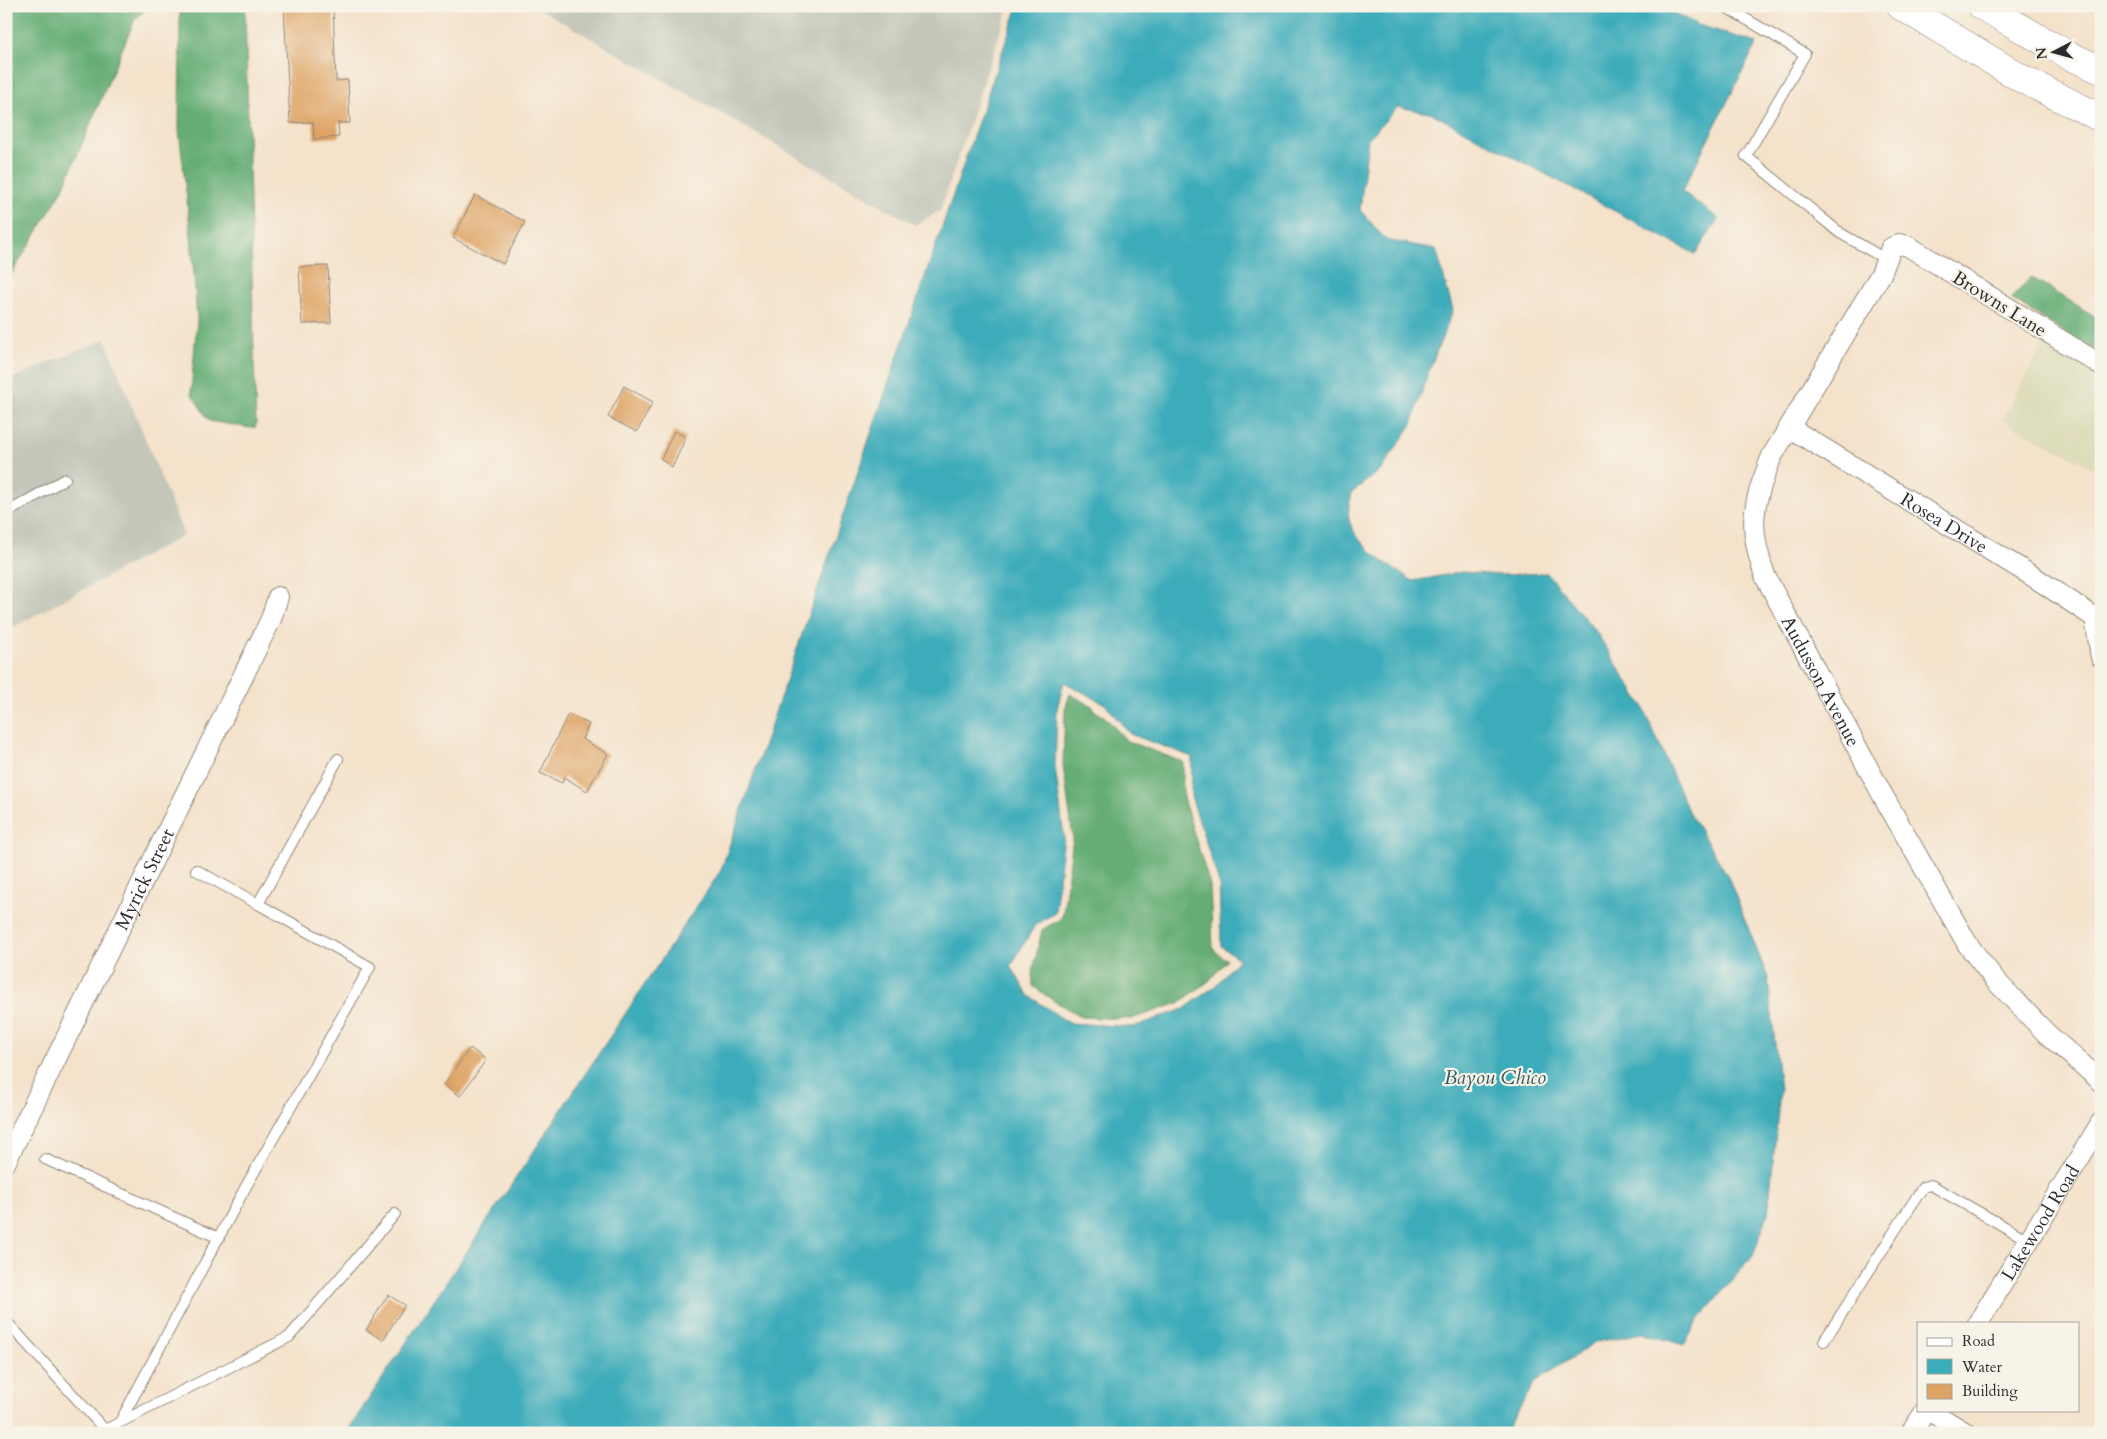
<svg xmlns="http://www.w3.org/2000/svg" width="2107" height="1439" viewBox="0 0 2107 1439" font-family="Cardo,serif">
<rect width="100%" height="100%" fill="#f7f3e8"/>
<filter id="ink" filterUnits="userSpaceOnUse"><feTurbulence type="fractalNoise" baseFrequency=".02" numOctaves="2"/><feDisplacementMap in="SourceGraphic" scale="10" xChannelSelector="R" yChannelSelector="G"/><feConvolveMatrix kernelMatrix="1 2 1 2 8 2 1 2 1" color-interpolation-filters="sRGB"/></filter>
<filter id="wash" filterUnits="userSpaceOnUse"><feTurbulence type="fractalNoise" baseFrequency=".0096" numOctaves="4" result="noise"/><feDisplacementMap in="SourceGraphic" scale="20" xChannelSelector="R" yChannelSelector="G"/><feGaussianBlur stdDeviation="1.12" result="paint"/><feColorMatrix in="noise" values="0 0 0 0 0 0 0 0 0 0 0 0 0 0 0 0 0 1.4 0 .05"/><feComposite in="paint" operator="in"/></filter>
<g filter="url(#wash)">
<rect width="100%" height="100%" fill="#f4e2ca"/>
<!-- built -->
<polygon fill="#deddbb" points="2045,341 2101,376 2101,472 2002,420"/>
<!-- industrial -->
<g fill="#c3c6b9">
<polygon points="535,6 1009,6 940,211 915,225"/>
<polygon points="105,339 184,535 6,631 6,381"/>
</g>
<!-- forest -->
<g fill="#65ad75" stroke="#486c50">
<polygon points="6,6 149,6 135,19 62,191 6,283"/>
<polygon points="180,6 245,6 256,427 250,428 209,421 191,393 197,318 191,236 179,130"/>
<polygon points="2031,277 2101,320 2101,354 2011,299"/>
<polygon points="1070,694 1092,706 1095,711 1105,717 1127,741 1183,762 1183,798 1210,885 1213,947 1216,952 1227,960 1209,981 1179,1003 1131,1019 1082,1017 1054,1001 1033,986 1032,974 1042,930 1060,919 1063,914 1073,838 1063,765 1065,709"/>
</g>
<!-- water -->
<path fill="#3dacba" stroke="#346c72" fill-rule="evenodd" d="M1018,6H1659L1699,25L1757,43L1682,191L1719,219L1695,254L1433,114L1398,107L1368,139L1360,210L1386,240L1436,249L1453,310L1427,376L1412,424L1381,470L1352,492C1351,499 1347,511 1349,519C1355,546 1391,567 1413,581L1462,572L1501,575L1547,573L1597,633L1643,706L1689,813L1727,874L1768,978L1780,1090L1768,1214L1753,1256L1701,1317L1684,1345L1643,1333L1595,1342L1535,1382L1511,1423L1507,1433H346L721,870ZM1064,682L1105,704L1130,734L1192,757L1191,796L1219,883L1221,946L1239,959L1215,986L1184,1009L1133,1027L1069,1023L1028,995L1011,966L1035,925L1055,913L1064,837L1055,766L1057,709Z"/>
<g id="blocks">
<!-- building -->
<g fill="#dea262">
<polygon points="284,6 333,6 336,81 348,80 350,123 338,123 339,137 314,139 313,122 290,123"/>
<polygon points="475,195 525,222 503,264 453,238"/>
<polygon points="328,266 331,323 302,324 299,267"/>
<polygon points="624,386 653,402 637,432 608,417"/>
<polygon points="674,431 686,437 672,468 661,459"/>
<polygon points="568,714 589,724 582,739 608,754 587,791 564,777 562,783 540,773"/>
<polygon points="470,1048 486,1060 460,1096 444,1084"/>
<polygon points="388,1295 405,1305 383,1340 366,1330"/>
</g>
</g>
</g>
<g filter="url(#ink)">
<use href="#blocks" fill-opacity="0" stroke="#90867a" stroke-width="1"/>
<g fill="none" stroke-linecap="round" stroke-linejoin="round">
<!-- service casing -->
<g stroke="#90867a" stroke-width="12">
<g id="service">
<polyline points="1724,6 1805,54 1746,156 1840,233 1887,260"/>
<polyline points="6,513 65,479"/>
<polyline points="196,870 258,904"/>
<polyline points="45,1159 219,1238"/>
<polyline points="6,1321 105,1430 289,1337 395,1214"/>
<polyline points="1824,1341 1923,1187 1931,1185 2028,1240"/>
<polyline points="120,1422 244,1190 370,967 258,904 338,759"/>
</g>
</g>
<!-- minor casing -->
<g stroke="#90867a" stroke-width="22">
<g id="minor">
<path id="s1" d="M2101,365L1908,246L1899,244L1891,248L1881,274L1772,456C1752,506 1747,527 1766,578L1882,794L1968,945L1996,981L2046,1033L2101,1081"/>
<path id="s2" d="M1790,428L2034,577L2097,619"/>
<polyline points="2101,614 2096,625 2101,657"/>
<path id="s3" d="M6,1161L271,619L278,597"/>
<path id="s4" d="M1978,1323L2101,1123"/>
<polyline points="1928,1410 1966,1433"/>
<polyline points="1911,1433 1926,1410"/>
</g>
</g>
<!-- secondary casing -->
<g stroke="#90867a" stroke-width="29">
<g id="secondary">
<polyline points="1901,6 2024,80 2101,118"/>
<polyline points="1982,6 2070,56 2101,70"/>
</g>
</g>
<!-- service -->
<use href="#service" stroke="#fff" stroke-width="10"/>
<!-- minor -->
<use href="#minor" stroke="#fff" stroke-width="20"/>
<!-- secondary -->
<use href="#secondary" stroke="#fff" stroke-width="28"/>
</g>
</g>
<g text-anchor="middle" stroke-width="4.5" stroke-linejoin="round" paint-order="stroke">
<!-- street labels -->
<g font-size="19" fill="#2b2b2b" stroke="#f7f3e8">
<text transform="translate(2000 303) rotate(32)" y="7">Browns Lane</text>
<text dy="7" stroke="none"><textPath href="#s2" startOffset="181">Rosea Drive</textPath></text>
<text dy="7" stroke="none"><textPath href="#s1" startOffset="728">Audusson Avenue</textPath></text>
<text dy="7" stroke="none"><textPath href="#s3" startOffset="314">Myrick Street</textPath></text>
<text dy="7" stroke="none"><textPath href="#s4" startOffset="118">Lakewood Road</textPath></text>
</g>
<!-- water labels -->
<g font-size="20" font-style="italic" fill="#31585d" stroke="#f7f3e8">
<text x="1495" y="1084">Bayou Chico</text>
</g>
</g>
<!-- margin -->
<rect width="2107" height="1439" fill="none" stroke="#f7f3e8" stroke-width="25"/>
<!-- legend -->
<rect x="1917" y="1322" width="162" height="90" fill="#f7f3e8" stroke="#a5a39c"/>
<rect x="1927" y="1338" width="25" height="8" fill="#ffffff" stroke="#a5a39c"/>
<text x="1962" y="1346" font-size="15" fill="#2b2b2b">Road</text>
<rect x="1927" y="1359" width="25" height="15" fill="#3dacba" stroke="#a5a39c"/>
<text x="1962" y="1372" font-size="15" fill="#2b2b2b">Water</text>
<rect x="1927" y="1384" width="25" height="15" fill="#dea262" stroke="#a5a39c"/>
<text x="1962" y="1396" font-size="15" fill="#2b2b2b">Building</text>
<!-- north arrow -->
<g transform="translate(2054 52) rotate(264)" stroke="#f7f3e8" stroke-width="4" paint-order="stroke">
<path d="M0-4L9 19L0 12L-9 19Z" fill="#2b2b2b"/>
<text y="-8" font-size="14" font-weight="bold" text-anchor="middle" fill="#2b2b2b">N</text>
</g>
</svg>
